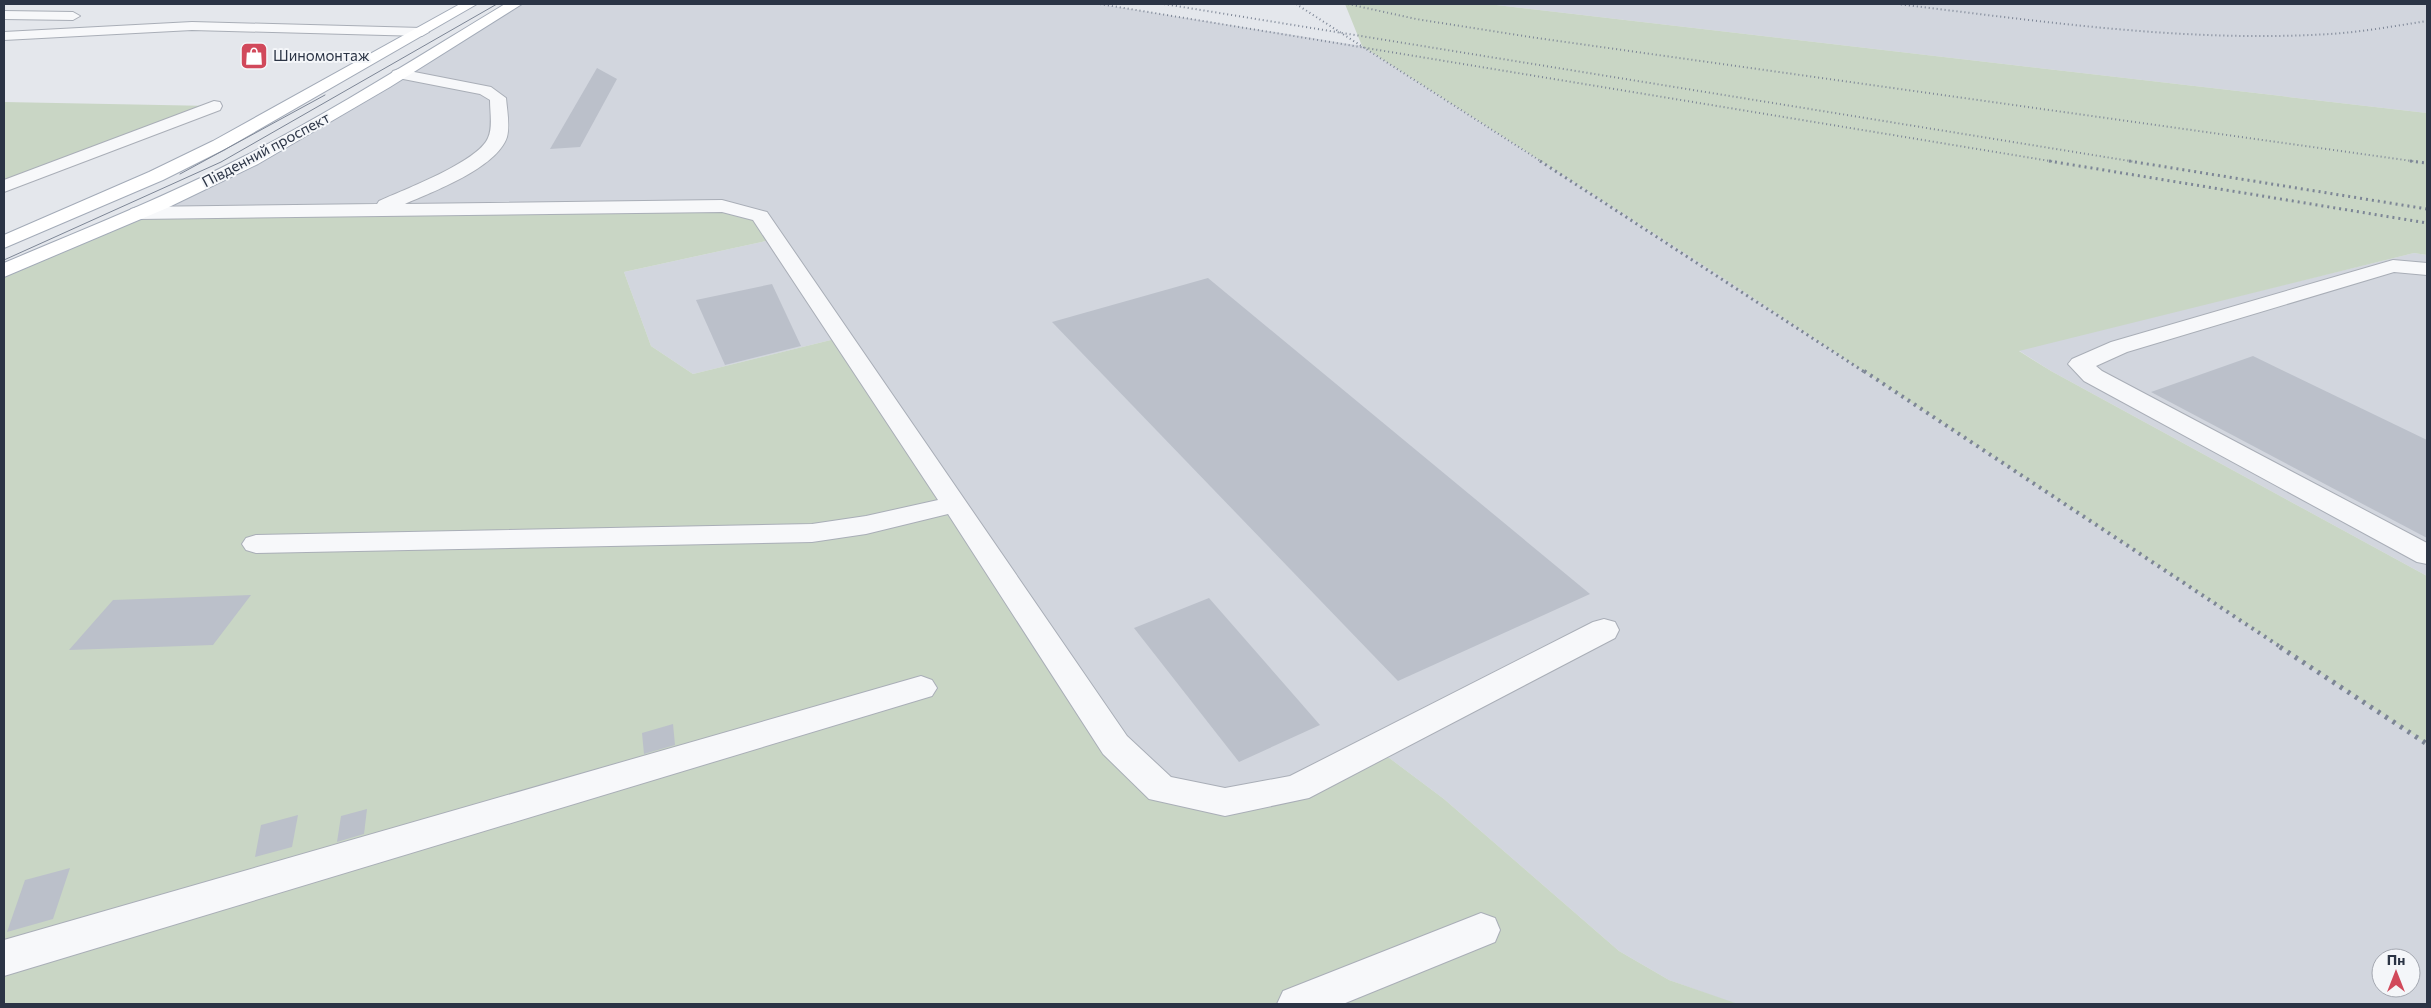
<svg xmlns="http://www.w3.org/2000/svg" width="2431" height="1008" viewBox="0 0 2431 1008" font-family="Commissioner,sans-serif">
<rect width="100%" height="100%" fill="#e4e7ec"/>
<!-- built -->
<g fill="#d2d6de" fill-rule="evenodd">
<path d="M515,4H1099L1362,46L1720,276L2427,744V1004H1738L1730,1002L1669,980L1619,951L1444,799L1376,748L1297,788L1161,789L843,337L693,374L651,346L624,272L775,239L138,213L327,118ZM2381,958H2411V988H2381Z"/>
<polygon points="1488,4 2427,4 2427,113"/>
<polygon points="2414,253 2427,255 2427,576 2051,371 2018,350"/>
</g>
<!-- green -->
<g fill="#c9d6c5">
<polygon points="1345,4 1488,4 2427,113 2427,255 2414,253 2019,351 2051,371 2427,576 2427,744 1720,276 1362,46"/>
<polygon points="4,102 213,106 4,185"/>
<polygon points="722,206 760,216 775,239 624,272 651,346 693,374 843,337 1161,789 1225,802 1376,748 1444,799 1619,951 1669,980 1738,1004 4,1004 4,271 138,213"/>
</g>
<!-- building -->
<g fill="#bbc0ca">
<polygon points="597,68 617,79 580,147 550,149"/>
<polygon points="1208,278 1590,594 1398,681 1052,322"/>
<polygon points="772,284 801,346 725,365 696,300"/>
<polygon points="2253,356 2427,440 2427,538 2151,392"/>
<polygon points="251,595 213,645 69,650 113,600"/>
<polygon points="1209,598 1320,725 1239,762 1134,628"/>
<polygon points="673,724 675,745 644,754 642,733"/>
<polygon points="367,809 364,834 337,842 341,816"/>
<polygon points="298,815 292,847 255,857 261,825"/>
<polygon points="70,868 53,919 7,932 25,880"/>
</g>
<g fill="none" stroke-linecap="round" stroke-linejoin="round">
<!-- minor casing -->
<g stroke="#a9aeb7" stroke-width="2">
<g id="minor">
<polygon points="4,11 73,12 80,16 73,20 4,19"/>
<polygon points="192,22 422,28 429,32 422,36 192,30 4,40 4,32"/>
<path d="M399,69L491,87L506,98C507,110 510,125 507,137C497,168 432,192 405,204L722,200L767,212L1127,736L1171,777L1225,788L1290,776L1593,622L1604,619L1615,622L1619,630L1615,638L1309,798L1225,816L1149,799L1103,754L948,514L866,534L812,542L256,553L246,550L242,544L246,538L256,535L812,524L866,516L938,500L753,220L722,212L138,219L131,217L128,213L131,209L138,207L377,204L379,201C403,190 478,162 488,138C493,128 490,112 490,100L480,94L393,77L391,74L393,71Z"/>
<polygon points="214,101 220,102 222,106 220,110 4,192 4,180"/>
<polygon points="2393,260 2427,263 2427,275 2394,272 2127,352 2096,366 2102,371 2427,543 2427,564 2417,562 2084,381 2068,364 2072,359 2111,342"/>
<polygon points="921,676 932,680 937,688 932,696 4,976 4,940"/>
<polygon points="1481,913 1495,918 1500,930 1495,942 1343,1004 1277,1004 1283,991"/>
</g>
</g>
<!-- major casing -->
<g stroke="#a3abb8" stroke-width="2">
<g id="major">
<polygon points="460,4 477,4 225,149 163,180 4,248 4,235 149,172 213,141"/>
<path d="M505,4H522L390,87L258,164L167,208L4,277V263C84,229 165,197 243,157C333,111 419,56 505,4Z"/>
</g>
</g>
<!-- minor -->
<use href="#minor" fill="#f7f8fa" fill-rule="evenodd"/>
<!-- major -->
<use href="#major" fill="#fff" fill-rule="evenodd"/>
<!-- tram -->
<g stroke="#7d8696" stroke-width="1">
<polyline points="180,174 325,95"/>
<polyline points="4,260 221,162 497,4"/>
</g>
<!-- rail-far3 -->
<g stroke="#7d8696" stroke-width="2" stroke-dasharray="1 3" stroke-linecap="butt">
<polyline points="1100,4 2056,162"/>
<polyline points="1164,4 2136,162"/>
<polyline points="1296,4 1542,162"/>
<polyline points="1348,4 1416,19 1530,37 2419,162"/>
<path d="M1897,4C2040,21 2185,43 2330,34C2362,32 2395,26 2427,21"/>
</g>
<!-- rail-far2 -->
<g stroke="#7d8696" stroke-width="3" stroke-dasharray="2 4" stroke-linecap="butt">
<polyline points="1540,161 1866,373"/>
<polyline points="2049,161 2427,223"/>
<polyline points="2129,161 2427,209"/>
<polyline points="2410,161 2427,163"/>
</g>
<!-- rail-far1 -->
<polyline stroke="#7d8696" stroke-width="4" stroke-dasharray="2.5 5" stroke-linecap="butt" points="1864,371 2282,648"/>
<!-- rail -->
<polyline stroke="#7d8696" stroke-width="5" stroke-dasharray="3 6" stroke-linecap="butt" points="2280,647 2427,744"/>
</g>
<!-- icons -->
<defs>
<g id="shop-square" transform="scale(1.4375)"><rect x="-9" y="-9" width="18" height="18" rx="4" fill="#d1495b" stroke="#f4f6f9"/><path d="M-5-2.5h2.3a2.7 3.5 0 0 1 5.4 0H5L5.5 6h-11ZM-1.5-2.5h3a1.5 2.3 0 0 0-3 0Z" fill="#fff"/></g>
</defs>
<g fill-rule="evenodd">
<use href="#shop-square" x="254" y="56"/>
</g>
<g text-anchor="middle" stroke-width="4" stroke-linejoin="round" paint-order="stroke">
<!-- far-poi labels -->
<g font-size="15" fill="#2b3445" stroke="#f4f6f9" text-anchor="start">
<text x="273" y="61">Шиномонтаж</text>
</g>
<!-- far-street labels -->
<g font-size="15" fill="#2b3445" stroke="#f4f6f9">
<text transform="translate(266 150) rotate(-28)" y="5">Південний проспект</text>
</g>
</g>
<!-- border -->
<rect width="2431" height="1008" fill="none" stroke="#2b3445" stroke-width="10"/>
<!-- north arrow -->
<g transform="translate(2396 973)"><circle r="24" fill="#f4f6f9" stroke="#a4a8b1"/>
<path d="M0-4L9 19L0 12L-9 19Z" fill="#d1495b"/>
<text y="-8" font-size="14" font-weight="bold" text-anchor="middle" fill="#2b3445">Пн</text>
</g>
</svg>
